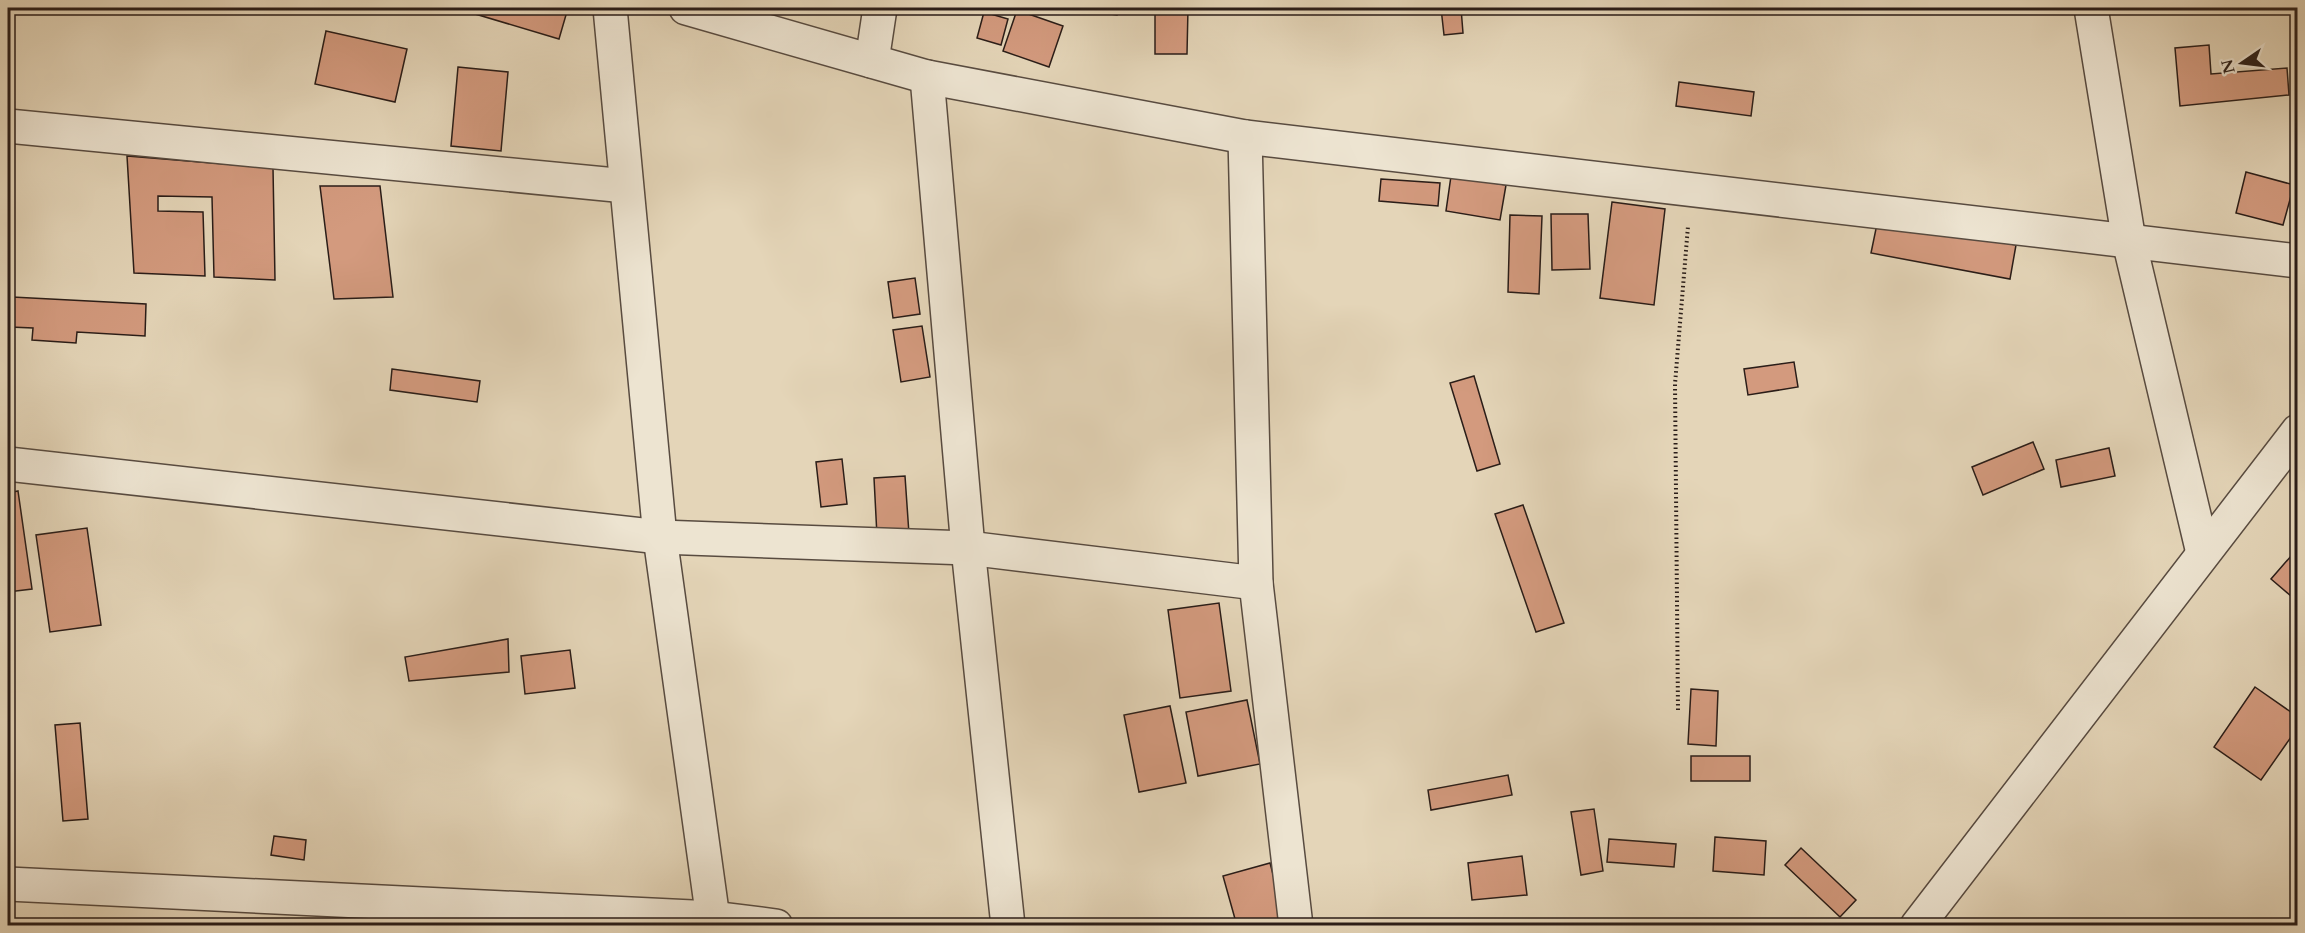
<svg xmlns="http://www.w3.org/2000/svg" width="2305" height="933" viewBox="0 0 2305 933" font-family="Cardo,serif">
<rect width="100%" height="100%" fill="#e4d5b8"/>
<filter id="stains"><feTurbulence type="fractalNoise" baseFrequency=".00333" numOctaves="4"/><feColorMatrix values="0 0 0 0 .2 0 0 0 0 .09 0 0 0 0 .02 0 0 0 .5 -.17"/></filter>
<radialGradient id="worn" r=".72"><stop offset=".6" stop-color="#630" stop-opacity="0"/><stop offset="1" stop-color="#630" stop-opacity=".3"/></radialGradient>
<!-- building -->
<g fill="#d39a7e" stroke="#2a1d18" stroke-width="1.5">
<polygon points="455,8 568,8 559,39"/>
<polygon points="1065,8 1118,8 1117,15"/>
<polygon points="1155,8 1188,8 1187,54 1155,54"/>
<polygon points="1441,8 1461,8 1463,33 1444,35"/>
<polygon points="1017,10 1063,26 1049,67 1003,51"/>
<polygon points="984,12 1008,19 1001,45 977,38"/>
<polygon points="326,31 407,49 395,102 315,84"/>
<polygon points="2209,45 2211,74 2287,68 2289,95 2180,106 2175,48"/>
<polygon points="458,67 508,72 501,151 451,146"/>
<polygon points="1679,82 1754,92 1751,116 1676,106"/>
<polygon points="127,156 273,168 275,280 214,277 212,197 158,196 158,211 203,212 205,276 134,273"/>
<polygon points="2246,172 2294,185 2283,225 2236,213"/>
<polygon points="1451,176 1506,185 1500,220 1446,211"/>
<polygon points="1381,179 1440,183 1438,206 1379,201"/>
<polygon points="320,186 380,186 393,297 334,299"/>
<polygon points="1612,202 1665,209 1654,305 1600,298"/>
<polygon points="1551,214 1588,214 1590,269 1552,270"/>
<polygon points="1510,215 1542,216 1539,294 1508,292"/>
<polygon points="1878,219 2016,245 2010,279 1871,253"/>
<polygon points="915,278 920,314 893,318 888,282"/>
<polygon points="12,297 146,304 145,336 77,332 76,343 32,340 33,328 10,327"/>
<polygon points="922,326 930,377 901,382 893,330"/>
<polygon points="1794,362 1798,387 1748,395 1744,369"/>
<polygon points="392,369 480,381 477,402 390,390"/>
<polygon points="1474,376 1500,464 1477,471 1450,383"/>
<polygon points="2033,442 2044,469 1983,495 1972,467"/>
<polygon points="2109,448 2115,476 2061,487 2056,460"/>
<polygon points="842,459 847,504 821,507 816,462"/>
<polygon points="905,476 909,534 877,536 874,478"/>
<polygon points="18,491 32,589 8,592 8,493"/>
<polygon points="1523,505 1564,623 1536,632 1495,514"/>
<polygon points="87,528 101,625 50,632 36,535"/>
<polygon points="2298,548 2298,602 2271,579"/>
<polygon points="1219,603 1231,691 1180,698 1168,610"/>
<polygon points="508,639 509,672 409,681 405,657"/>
<polygon points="570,650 575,688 525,694 521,656"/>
<polygon points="2255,687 2298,717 2298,727 2261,780 2214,747"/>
<polygon points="1691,689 1718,691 1716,746 1688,744"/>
<polygon points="1247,700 1260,764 1198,776 1186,712"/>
<polygon points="1170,706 1186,783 1139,792 1124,715"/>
<polygon points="80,723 88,819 63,821 55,725"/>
<rect x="1691" y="756" width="59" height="25"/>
<polygon points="1508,775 1512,795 1431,810 1428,790"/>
<polygon points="1594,809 1603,871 1581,875 1571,812"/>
<polygon points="274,836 306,840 304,860 271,855"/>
<polygon points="1715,837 1766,841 1764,875 1713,871"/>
<polygon points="1609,839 1676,844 1674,867 1607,862"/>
<polygon points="1801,848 1856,900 1840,917 1785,865"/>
<polygon points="1522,856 1527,895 1472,900 1468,863"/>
<polygon points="1270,863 1287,926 1237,926 1223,876"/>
</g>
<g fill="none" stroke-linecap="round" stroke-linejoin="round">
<!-- street casing -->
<g stroke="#584b40" stroke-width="36">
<g id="street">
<polyline points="610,8 660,537 714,926"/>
<polyline points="686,8 927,77 1245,137 2298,261"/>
<polyline points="2091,8 2129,241 2203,553"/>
<polyline points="872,61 880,8"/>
<polyline points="927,77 968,548 1008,926"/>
<polyline points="8,126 626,186"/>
<polyline points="1245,137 1256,583 1296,926"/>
<polyline points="8,464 660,537 968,548 1256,583"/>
<polyline points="8,884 713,918 776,926"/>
<polyline points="1917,926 2298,431"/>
</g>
</g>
<!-- path -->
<polyline stroke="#2a1d18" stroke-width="4" stroke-dasharray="1.5 3" stroke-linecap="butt" points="1678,710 1675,384 1688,226"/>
<!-- street -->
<use href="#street" stroke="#ede4d1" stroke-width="33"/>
</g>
<!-- margin -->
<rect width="2305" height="933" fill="none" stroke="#e4d5b8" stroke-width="30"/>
<rect x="9" y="9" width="2287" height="915" fill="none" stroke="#2a1d18" stroke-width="3"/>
<rect x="15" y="15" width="2275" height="903" fill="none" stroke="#2a1d18" stroke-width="1.5"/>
<!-- north arrow -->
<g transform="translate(2242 63) rotate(256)" stroke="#ede4d1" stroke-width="4.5" paint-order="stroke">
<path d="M0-4.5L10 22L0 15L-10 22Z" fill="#2a1d18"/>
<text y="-9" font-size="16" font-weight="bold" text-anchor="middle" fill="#2a1d18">N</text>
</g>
<rect width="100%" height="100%" filter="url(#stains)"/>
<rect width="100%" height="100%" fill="url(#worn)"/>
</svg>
